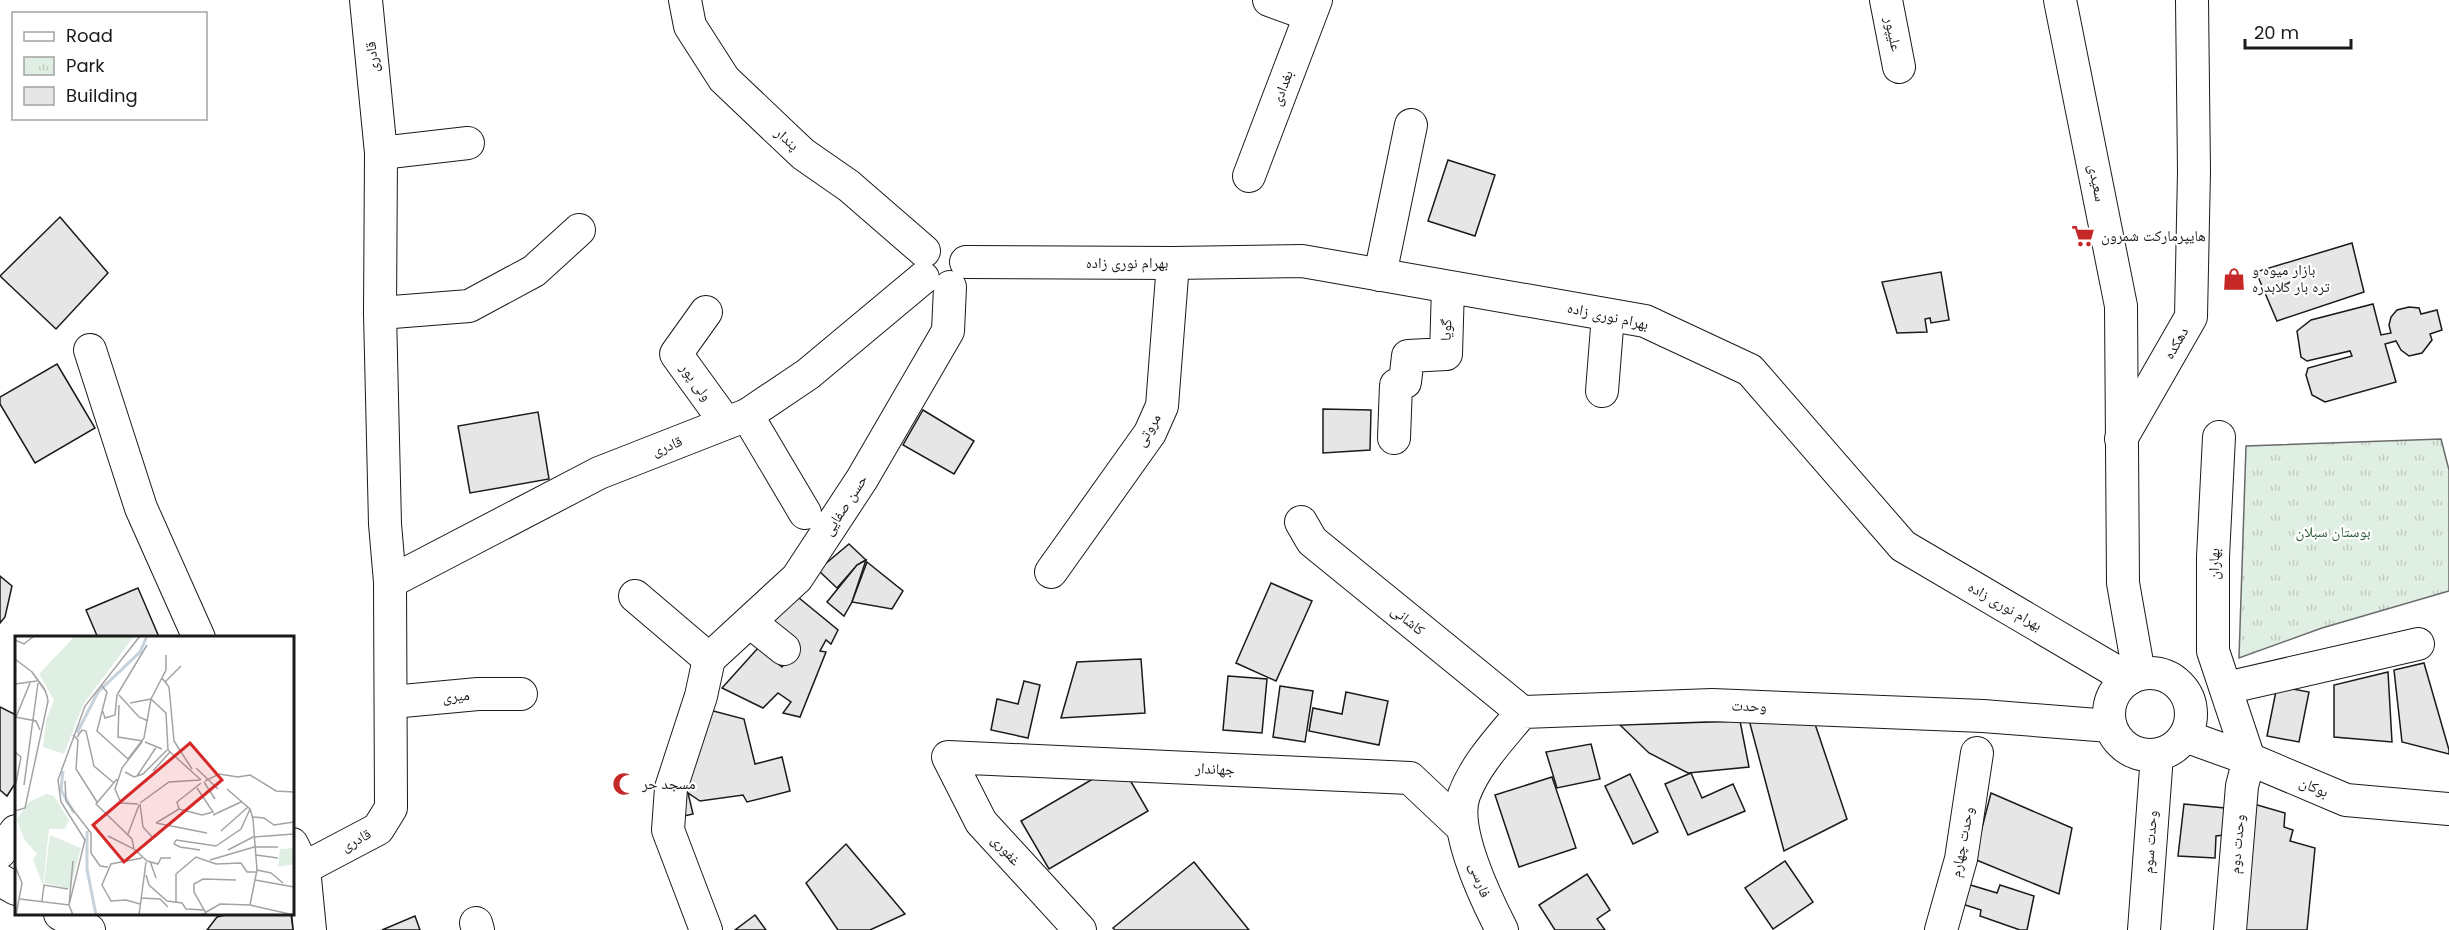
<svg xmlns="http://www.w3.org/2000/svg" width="2449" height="930" viewBox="0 0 2449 930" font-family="Poppins,'Noto Naskh Arabic',sans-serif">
<defs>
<pattern id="park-tufts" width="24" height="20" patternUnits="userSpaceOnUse" patternTransform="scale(1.5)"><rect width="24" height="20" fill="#e0efe3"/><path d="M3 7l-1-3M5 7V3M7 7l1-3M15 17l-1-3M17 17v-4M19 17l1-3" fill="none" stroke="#c0ccc2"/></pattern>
</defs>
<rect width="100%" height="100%" fill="#fff"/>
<!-- park -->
<polygon fill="url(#park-tufts)" stroke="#6a6a6a" stroke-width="1.5" points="2441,439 2449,470 2449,591 2322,628 2239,658 2246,446"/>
<!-- building -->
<g fill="#e6e6e6" stroke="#1a1a1a" stroke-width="1.5">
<polygon points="1448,160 1495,175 1475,236 1428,221"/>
<polygon points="60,217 108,273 56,329 0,276"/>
<polygon points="2352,243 2364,292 2277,321 2256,272"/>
<polygon points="1941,272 1949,320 1931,323 1930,318 1925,319 1927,332 1897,333 1882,282"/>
<polygon points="2373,304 2381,335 2391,333 2389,325 2391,317 2397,310 2409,307 2419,308 2421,314 2437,310 2442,330 2430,334 2432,340 2422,353 2409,356 2401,350 2396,341 2385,344 2396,382 2325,402 2312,395 2306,375 2308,368 2352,356 2350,351 2307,361 2301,357 2297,331 2311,320"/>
<polygon points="57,364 95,428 35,463 0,404 0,397"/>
<polygon points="1323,409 1371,410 1370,450 1323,453"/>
<polygon points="923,410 974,441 954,474 903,445"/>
<polygon points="538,412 549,479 470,493 458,426"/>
<polygon points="849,544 866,560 857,565 837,588 818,570"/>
<polygon points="866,560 852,602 844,616 827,602 857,565"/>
<polygon points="867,562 903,591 892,609 852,602"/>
<polygon points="0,576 12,586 5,617 0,623"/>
<polygon points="1271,583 1312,601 1276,681 1236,663"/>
<polygon points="138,588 159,637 98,638 86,610"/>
<polygon points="793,593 838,630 831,644 826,640 820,651 826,652 800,717 783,713 791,702 778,693 763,708 722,688 758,648 782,667 796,649 758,620"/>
<polygon points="1141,659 1145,713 1061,718 1077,662"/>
<polygon points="2424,663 2449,750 2449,754 2402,742 2394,670"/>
<polygon points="2388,672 2392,742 2334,737 2334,685"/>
<polygon points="1228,676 1267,679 1262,733 1223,730"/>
<polygon points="1024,681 1040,685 1028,738 991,730 997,699 1018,704"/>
<polygon points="1280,686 1313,691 1305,742 1273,737"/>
<polygon points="2277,686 2309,692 2299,742 2267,736"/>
<polygon points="1346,692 1388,701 1379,745 1309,731 1313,708 1342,714"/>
<polygon points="0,707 16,715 16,782 7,796 0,790"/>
<polygon points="702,708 744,719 755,764 782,757 790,791 747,802 743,795 700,801 688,793 693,814 675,818"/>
<polygon points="1749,720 1814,721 1847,819 1784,851"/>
<polygon points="1740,721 1749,767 1688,773 1649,753 1620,725"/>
<polygon points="1591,744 1600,779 1557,788 1546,752"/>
<polygon points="1123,768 1148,811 1049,869 1021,821 1103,773"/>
<polygon points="1691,773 1702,798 1733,784 1745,811 1688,835 1665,784"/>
<polygon points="1630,774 1658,832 1633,844 1605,786"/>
<polygon points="1552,777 1576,848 1519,867 1495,795"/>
<polygon points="1991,793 2072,828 2059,894 1974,859"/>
<polygon points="2247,802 2285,813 2284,827 2293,830 2290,841 2315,848 2307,930 2235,930"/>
<polygon points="2184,804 2225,808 2224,835 2216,836 2215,858 2178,856"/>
<polygon points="846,844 905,914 870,930 838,930 806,883"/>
<polygon points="1785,861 1813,902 1773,929 1745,888"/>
<polygon points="1194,862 1249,930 1115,930 1113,928"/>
<polygon points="1587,874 1610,910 1597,919 1605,930 1555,930 1539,905"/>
<polygon points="1964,883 1997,893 2000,885 2034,896 2027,930 2020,930 1980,916 1981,910 1959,903"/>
<polygon points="229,914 291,914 293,930 207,930 217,917"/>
<polygon points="755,915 766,930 735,930"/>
<polygon points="415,916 420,930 382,930"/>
</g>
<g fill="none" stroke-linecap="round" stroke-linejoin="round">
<!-- minor casing -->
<g stroke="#1a1a1a" stroke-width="34">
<g id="minor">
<polyline points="685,0 690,26 724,79 803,154 849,186 924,251"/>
<polyline points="1269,0 1310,15"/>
<polyline points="1886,0 1899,67"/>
<polyline points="2060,0 2121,306 2123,583 2139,674"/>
<polyline points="381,153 468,143"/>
<polyline points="1249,176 1316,0"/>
<polyline points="966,262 1173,263 1302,261 1645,321 1750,370 1903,546 2129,679"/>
<polyline points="1380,275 1411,125"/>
<polyline points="706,312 676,354 726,423"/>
<polyline points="380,313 469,306 534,271 579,230"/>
<polyline points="90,350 141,508 199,638"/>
<polyline points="1602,391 1608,315"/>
<polyline points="747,415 805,513"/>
<polyline points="2219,437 2213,557 2213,651 2249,759 2242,786 2230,930"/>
<polyline points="1394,438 1396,385 1405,382 1408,356 1446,354 1448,287"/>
<polyline points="2121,439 2191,317 2194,171 2192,0"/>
<polyline points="1301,522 1312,541 1522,712"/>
<polyline points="1051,572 1150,433 1162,406 1173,263"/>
<polyline points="390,582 599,473 747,415 808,374 923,278"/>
<polyline points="635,596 709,659"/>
<polyline points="750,622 784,649"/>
<circle cx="2150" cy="714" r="41"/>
<polyline points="2226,688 2418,644"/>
<polyline points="392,702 478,694 521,694"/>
<polyline points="2185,736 2249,759 2346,800 2449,809"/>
<polyline points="292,844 304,868 310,930"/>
<polyline points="0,852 16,831"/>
<polyline points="304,868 378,829 391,808 390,582 385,524 380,313 381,153 366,0"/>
<polyline points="0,880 16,889"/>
<polyline points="60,914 89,930"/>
<polyline points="476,923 478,930"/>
<polyline points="706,930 668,830 671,788 701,696 709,659 797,578 862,479 948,331 950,287"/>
<polyline points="1080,930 981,822 948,757 1410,778 1462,827"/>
<path d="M1502,930C1486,899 1452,829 1464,795C1476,763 1501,738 1522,712L1712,705L1983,716L2110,726"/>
<polyline points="1941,930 1961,859 1977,753"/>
<polyline points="2144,930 2157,755"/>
</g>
</g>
<!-- minor -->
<use href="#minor" stroke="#fff" stroke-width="32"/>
</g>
<!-- icons -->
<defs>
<g id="supermarket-bare" transform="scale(1.8)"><path d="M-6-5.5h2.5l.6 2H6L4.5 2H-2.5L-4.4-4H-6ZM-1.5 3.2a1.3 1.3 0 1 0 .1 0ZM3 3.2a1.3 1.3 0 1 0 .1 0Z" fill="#c62828" stroke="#fff" stroke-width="2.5" paint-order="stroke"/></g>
<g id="shop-bare" transform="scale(1.8)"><path d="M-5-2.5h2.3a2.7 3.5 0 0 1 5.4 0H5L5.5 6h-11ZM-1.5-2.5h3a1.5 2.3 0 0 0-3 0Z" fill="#c62828" stroke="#fff" stroke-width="2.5" paint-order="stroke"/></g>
<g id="mosque-bare" transform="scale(1.8)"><path d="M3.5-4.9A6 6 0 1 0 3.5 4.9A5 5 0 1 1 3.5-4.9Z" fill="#c62828" stroke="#fff" stroke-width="2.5" paint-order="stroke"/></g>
</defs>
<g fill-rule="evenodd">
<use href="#supermarket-bare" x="2083" y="236"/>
<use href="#shop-bare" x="2234" y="279"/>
<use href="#mosque-bare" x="624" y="784"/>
</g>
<g text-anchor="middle" stroke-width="4.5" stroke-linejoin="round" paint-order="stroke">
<!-- street labels -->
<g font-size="15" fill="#1a1a1a" stroke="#fff">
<text transform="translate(1893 34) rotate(78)" y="5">علیپور</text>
<text transform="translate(372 57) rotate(-96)" y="5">قادری</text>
<text transform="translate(1282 88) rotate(-69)" y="5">بغدادی</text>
<text transform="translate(787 139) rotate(42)" y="5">پندار</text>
<text transform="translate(2097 183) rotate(79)" y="5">سعیدی</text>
<text x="1127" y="268">بهرام نوری زاده</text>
<text transform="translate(1608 316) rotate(12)" y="5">بهرام نوری زاده</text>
<text transform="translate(1446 330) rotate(-88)" y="5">گویا</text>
<text transform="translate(2176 343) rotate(-60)" y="5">دهکده</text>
<text transform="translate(696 382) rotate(54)" y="5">ولی پور</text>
<text transform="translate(1148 430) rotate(-59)" y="5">مروتی</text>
<text transform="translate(667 446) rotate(-21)" y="5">قادری</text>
<text transform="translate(845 505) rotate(-57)" y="5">حسن صفایی</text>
<text transform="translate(2214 564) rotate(-89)" y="5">بهاران</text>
<text transform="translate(2005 606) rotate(30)" y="5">بهرام نوری زاده</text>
<text transform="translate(1408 620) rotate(39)" y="5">کاشانی</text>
<text transform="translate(456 696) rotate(-5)" y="5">میری</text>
<text transform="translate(1749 706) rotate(2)" y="5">وحدت</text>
<text transform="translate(1215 769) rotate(3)" y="5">جهاندار</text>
<text transform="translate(2314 787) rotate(23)" y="5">بوکان</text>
<text transform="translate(356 840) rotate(-28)" y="5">قادری</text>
<text transform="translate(1962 842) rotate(-79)" y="5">وحدت چهارم</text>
<text transform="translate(2150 842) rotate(-86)" y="5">وحدت سوم</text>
<text transform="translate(2237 844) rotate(-85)" y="5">وحدت دوم</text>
<text transform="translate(1006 850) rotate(48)" y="5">غفوری</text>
<text transform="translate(1480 880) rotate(70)" y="5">فارسی</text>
</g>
<!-- poi labels -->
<g font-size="15" fill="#1a1a1a" stroke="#fff" text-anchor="start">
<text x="2101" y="241">هایپرمارکت شمرون</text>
<text x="2252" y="275">بازار میوه و<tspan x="2252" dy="17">تره بار گلابدره</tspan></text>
<text x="642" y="789">مسجد حر</text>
</g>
<!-- park labels -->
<g font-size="15" fill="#2b5a34" stroke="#fff">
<text x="2333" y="537">بوستان سبلان</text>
</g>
</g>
<!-- overview -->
<g transform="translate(15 636)">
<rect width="279" height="279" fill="#fff"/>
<path d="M35,199L66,212L55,253L29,247ZM279,212V228L263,231L265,213Z" fill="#e0efe3"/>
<path d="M60,0H119L68,69L49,118L28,111L31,84L39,64L24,38ZM31,158L39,160L54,184L50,193H34L28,250L18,223L22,218L9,203L2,183L14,166Z" fill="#e0efe3"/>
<path fill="none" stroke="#c6d2dc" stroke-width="3" d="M62,97L83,56L125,16L132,0M48,135L46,154L59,177M72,195V233L81,279"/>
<path fill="none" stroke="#a3a3a3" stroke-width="1.5" d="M0,4L9,8L19,0M0,23L17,36M147,42L154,51L159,105L177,133M150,46L166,30M0,48L22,45M87,50L92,56L82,95L113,123M104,59L124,81L133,85M136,63L151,77L153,114L186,144M115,67L136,63M104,69L103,101L128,105M87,73L90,82L100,79L102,59L132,9M0,81L21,85L25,94M1,81L15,47M58,99L63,104L61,133L82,166M62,101L67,94L71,95L79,130L99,147M130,106L147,113M0,116L6,121L1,147M113,123L129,102L136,63L151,34V19M181,132L203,153M138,135L155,116M110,136L119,141L128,138L152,114M122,140L142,110M102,143L81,168L117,203L119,213M50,145L51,165L76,197V217L85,230L93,231M190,145L204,138L223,141L235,139L261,155L279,156M189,146L200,163M9,149L23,47M212,153L235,173L238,183L242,234L235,269M125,167L154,146L185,144M123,168L106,167L100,153L107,132L127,106M125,168L128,191L138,202M164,173L187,179L198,176L182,152M164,173L162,166L186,147M0,175L10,172L33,65L32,60L29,52L17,36L31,56M198,179L226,166M238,181L249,182L259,189L279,186M141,187L192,197M141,187L164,173M206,195L233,171M113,198L124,169M93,200L119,213L132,225M161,204L201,210L226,193L235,173M161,204L159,208L165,211L185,214M213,214L238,201L279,198M241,219L263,222M195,224L239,211H263M132,225L143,228L146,222H156M135,225L141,242M0,230L7,247L1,279M242,234L256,237L268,247M131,239L134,249L152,265L167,267L171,273L190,274M240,244L279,251M126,262L145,263L153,271M5,263L54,269L58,225M27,265L29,249L53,253M161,267V238L181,221L201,228L226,227L232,236H241M125,268L111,264L96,265L87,249L96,228L127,222M58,279L54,269L70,204L46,166L43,144L70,70L125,0M124,279L131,226M186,279L205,268L235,269L279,279M192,279L179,256V248L188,243L221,244"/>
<path fill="#d62828" fill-opacity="0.15" stroke="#d62828" stroke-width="3" d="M175,107L207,144L109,226L78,189Z"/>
<rect width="279" height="279" fill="none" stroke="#1a1a1a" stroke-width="3"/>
</g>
<!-- legend -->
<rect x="12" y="12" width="195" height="108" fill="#ffffff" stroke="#a3a3a3" stroke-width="1.5"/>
<rect x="24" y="32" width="30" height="9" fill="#ffffff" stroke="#a3a3a3" stroke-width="1.5"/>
<text x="66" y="42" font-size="18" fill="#1a1a1a">Road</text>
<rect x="24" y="57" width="30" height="18" fill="url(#park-tufts)" stroke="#a3a3a3" stroke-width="1.5"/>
<text x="66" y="72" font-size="18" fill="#1a1a1a">Park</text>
<rect x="24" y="87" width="30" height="18" fill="#e6e6e6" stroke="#a3a3a3" stroke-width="1.5"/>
<text x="66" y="102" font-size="18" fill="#1a1a1a">Building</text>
<!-- scale -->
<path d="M2245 39v9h106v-9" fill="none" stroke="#1a1a1a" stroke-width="3"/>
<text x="2254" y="39" font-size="18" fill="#1a1a1a" stroke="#ffffff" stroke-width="4.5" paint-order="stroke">20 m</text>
</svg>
